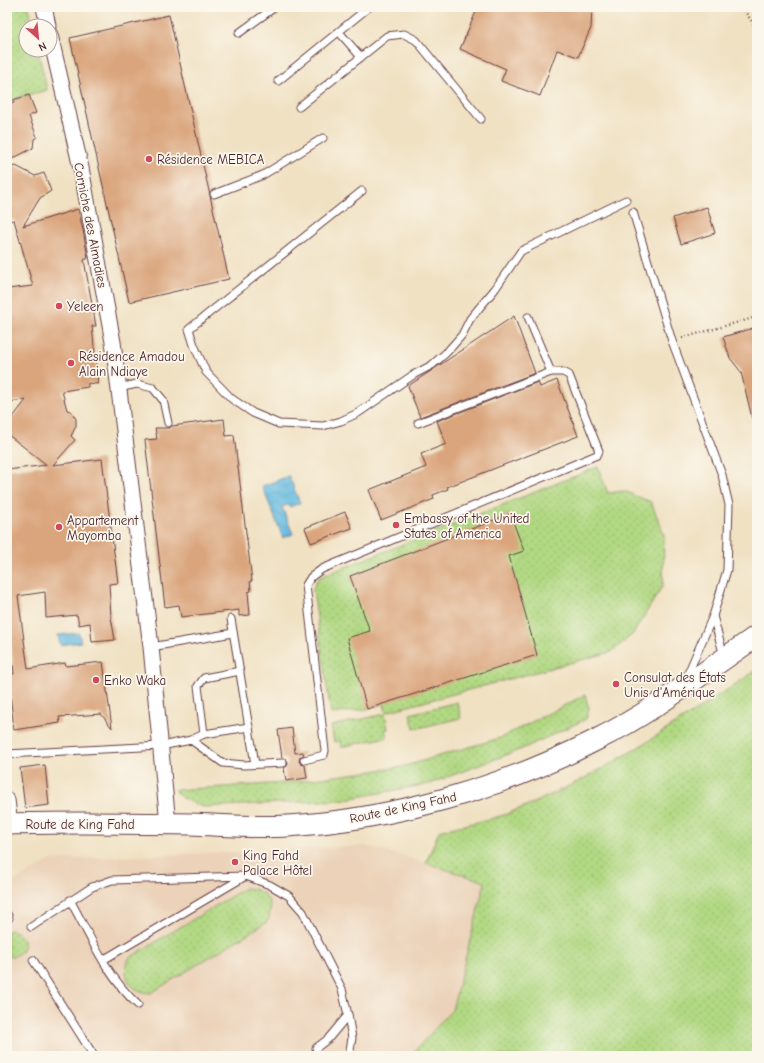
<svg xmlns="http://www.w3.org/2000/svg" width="764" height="1063" viewBox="0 0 764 1063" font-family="'Comic Neue',sans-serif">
<defs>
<pattern id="grass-dots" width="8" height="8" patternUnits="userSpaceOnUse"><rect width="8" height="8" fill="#b1d882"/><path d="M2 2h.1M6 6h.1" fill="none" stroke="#9ab970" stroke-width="1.8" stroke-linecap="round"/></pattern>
<pattern id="water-waves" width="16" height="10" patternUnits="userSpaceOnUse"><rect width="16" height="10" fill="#63bae0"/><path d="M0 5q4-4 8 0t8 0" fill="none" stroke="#579fc0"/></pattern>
</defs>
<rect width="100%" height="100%" fill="#fbf7ec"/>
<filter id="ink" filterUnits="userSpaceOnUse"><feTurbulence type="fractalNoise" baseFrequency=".025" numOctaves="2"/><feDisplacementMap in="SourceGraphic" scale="8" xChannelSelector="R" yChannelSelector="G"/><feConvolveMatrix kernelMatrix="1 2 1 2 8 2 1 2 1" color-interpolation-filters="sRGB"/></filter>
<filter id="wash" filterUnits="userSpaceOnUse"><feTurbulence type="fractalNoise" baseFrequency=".012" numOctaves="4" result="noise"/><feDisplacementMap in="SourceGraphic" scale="16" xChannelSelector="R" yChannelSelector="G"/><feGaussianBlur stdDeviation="0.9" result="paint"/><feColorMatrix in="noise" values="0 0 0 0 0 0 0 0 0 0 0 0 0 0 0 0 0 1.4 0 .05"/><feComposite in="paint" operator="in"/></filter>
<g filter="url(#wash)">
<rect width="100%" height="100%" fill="#f0e1c3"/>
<!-- built -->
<polygon fill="#ebd2b8" points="757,670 757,1056 7,1056 7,885 51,860 366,846 426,863 439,831 503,815 592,774 636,749"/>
<!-- grass -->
<g fill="url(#grass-dots)" stroke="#7e7c56">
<polygon points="7,7 29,7 33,26 26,26 26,50 38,50 47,90 7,101"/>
<polygon points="598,467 608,493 624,491 651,502 664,534 663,585 633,634 611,652 386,712 384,704 367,709 331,714 313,590 316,581 320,577"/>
<path d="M757,670V1056H410L452,1010L485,882L426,863L439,831C460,825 483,822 504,815C595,781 676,723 757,670Z"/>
<polygon points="585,695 589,708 586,719 522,749 429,784 341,800 203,807 182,798 174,790 285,783 402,767 500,738"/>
<polygon points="457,702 461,718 414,729 410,714"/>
<polygon points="385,714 388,729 385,730 387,737 341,747 340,741 334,742 331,726"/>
<path d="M245,888C266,889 276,903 267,922L151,993C130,992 121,977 129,958Z"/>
<path d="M7,931C16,929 21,934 24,942L22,951L13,957L7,956Z"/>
</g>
<!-- water -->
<g fill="url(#water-waves)" stroke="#566c86">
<polygon points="289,476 300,503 290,507 288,505 282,507 293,534 283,538 262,486"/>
<polygon points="79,633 81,642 60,645 58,635"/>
</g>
<g id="blocks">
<!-- building -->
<g fill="#daa57d">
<polygon points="478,7 592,7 591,28 578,57 557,50 540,96 501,81 506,69 460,49"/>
<polygon points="169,15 229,279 129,302 70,38"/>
<polygon points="29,95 36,113 29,116 37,137 34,139 33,148 12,159 7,136 7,105 14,103 13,100"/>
<polygon points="16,166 35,176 44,173 51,191 40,198 23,226 78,209 83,230 88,258 84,260 96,326 92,326 98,384 88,383 88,387 62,391 67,410 71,411 76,419 76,426 71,436 75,440 53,465 102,459 118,583 109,584 111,617 115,640 92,642 90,623 79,625 77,615 46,618 45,592 18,596 28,669 65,663 66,666 103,662 112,728 101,714 59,717 60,723 14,730 8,674 14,674 7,606 7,470 47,465 7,434 7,425 26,400 7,402 7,289 33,286 14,220 7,221 7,168"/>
<polygon points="707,207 715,233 681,244 673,218"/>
<polygon points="514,316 535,373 420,417 408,386"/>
<polygon points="757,327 757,418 752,418 741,372 730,358 723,337"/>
<polygon points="557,380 578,436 447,487 448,489 433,495 434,499 381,520 369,490 426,467 421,454 446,444 437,421 538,382 540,387"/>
<polygon points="224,419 226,436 234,435 252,581 250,581 251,591 248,592 250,615 239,616 239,610 181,617 179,605 165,607 145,440 157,439 155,428 169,428 172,426"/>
<polygon points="345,512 352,528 311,543 305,528"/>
<polygon points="510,514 524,551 509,556 537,655 367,709 347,638 370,631 350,576"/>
<polygon points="292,728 295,753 303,752 304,755 300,757 299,761 301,764 305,765 307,778 286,781 284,768 287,766 288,762 286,759 282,758 278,730"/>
<polygon points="45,765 49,805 25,808 20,768"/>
</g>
</g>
</g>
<g filter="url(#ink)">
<use href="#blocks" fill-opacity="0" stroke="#633c42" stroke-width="1"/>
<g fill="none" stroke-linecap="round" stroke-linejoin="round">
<!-- lane casing -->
<g stroke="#633c42" stroke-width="9">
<g id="lane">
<polyline points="339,32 361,57"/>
<polyline points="239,33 275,7"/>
<polyline points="278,81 369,7"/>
<polyline points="299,107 387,36 404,34 416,40 481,119"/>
<polyline points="362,191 189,329 194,345 206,372 232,399 253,413 279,424 323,426 341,421 358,413 413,375 432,365 447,352 462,335 470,319 495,289 521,251 626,200"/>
<polyline points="214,194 263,175 323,138"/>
<polyline points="633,212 672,341 722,475 729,505 727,570 713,616 686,678"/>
<polyline points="528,317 551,372"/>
<polyline points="118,388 137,384 153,388 163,400 168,423"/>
<polyline points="713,616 724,656"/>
<polyline points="231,619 255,764"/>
<polyline points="151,647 233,633"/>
<polyline points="204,734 198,686 204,678 240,671"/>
<polyline points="191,740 204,734 249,727"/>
<polyline points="7,754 161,746 191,740 223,763 244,765 283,763"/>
<polyline points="304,760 324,755 325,751 306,585 311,577 322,569 592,457 597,455 599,451 569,375 563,372 551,372 418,423"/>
<path d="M70,900C90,936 107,977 138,1005"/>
<polyline points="7,914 9,918"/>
<polyline points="31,927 92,887 112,880 246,876 270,885 289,896 303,912 342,989 348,1015 328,1039 316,1048"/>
<polyline points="33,960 94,1056"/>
<polyline points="103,960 244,877"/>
<polyline points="348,1015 352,1038 349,1056"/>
</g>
</g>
<!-- street casing -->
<g stroke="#633c42" stroke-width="17">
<g id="street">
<polyline points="44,7 48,26"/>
<polyline points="50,35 81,168 113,342 151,647 168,824"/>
<polyline points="7,800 10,824"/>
</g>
</g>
<!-- secondary casing -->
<g stroke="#633c42" stroke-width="23">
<path id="secondary" d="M7,824C68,822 130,823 191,824C222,825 255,828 287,826C391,820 503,788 596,740C653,712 705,671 757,636"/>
</g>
<!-- path -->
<g stroke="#633c42" stroke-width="2.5" stroke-dasharray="1 3" stroke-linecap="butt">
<polyline points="742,7 757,29"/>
<polyline points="682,338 757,317"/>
</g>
<!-- lane -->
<use href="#lane" stroke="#fff" stroke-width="7"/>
<!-- street -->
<use href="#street" stroke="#fff" stroke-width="15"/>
<!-- secondary -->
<use href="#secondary" stroke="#fff" stroke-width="21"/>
</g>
</g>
<!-- markers -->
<g fill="#d1495b" stroke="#fbf7ec" stroke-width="1.5">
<circle cx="149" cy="159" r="4"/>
<circle cx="59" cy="306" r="4"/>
<circle cx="71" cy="363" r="4"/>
<circle cx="396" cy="525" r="4"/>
<circle cx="59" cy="527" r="4"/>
<circle cx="96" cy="680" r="4"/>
<circle cx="616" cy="684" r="4"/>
<circle cx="235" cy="862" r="4"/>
</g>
<g text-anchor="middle" stroke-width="3.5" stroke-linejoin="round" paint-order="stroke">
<!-- poi labels -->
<g font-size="13" fill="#4a1f2b" stroke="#fbf7ec" text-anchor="start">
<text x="157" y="164">Résidence MEBICA</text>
<text x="67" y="311">Yeleen</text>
<text x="79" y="361">Résidence Amadou<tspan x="79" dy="15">Alain Ndiaye</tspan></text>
<text x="404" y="523">Embassy of the United<tspan x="404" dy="15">States of America</tspan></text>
<text x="67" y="525">Appartement<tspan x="67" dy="15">Mayomba</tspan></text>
<text x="624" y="682">Consulat des États<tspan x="624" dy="15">Unis d'Amérique</tspan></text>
<text x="104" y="685">Enko Waka</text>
<text x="243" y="860">King Fahd<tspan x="243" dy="15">Palace Hôtel</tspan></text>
</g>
<!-- street labels -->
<g font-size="13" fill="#4a1f2b" stroke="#fbf7ec">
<text transform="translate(91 225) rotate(79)" y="5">Corniche des Almadies</text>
<text transform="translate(403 807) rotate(-12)" y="5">Route de King Fahd</text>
<text x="80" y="829">Route de King Fahd</text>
</g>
</g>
<!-- margin -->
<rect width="764" height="1063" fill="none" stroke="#fbf7ec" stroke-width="24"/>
<!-- north arrow -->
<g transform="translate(38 38) rotate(153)"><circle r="19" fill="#fbf7ec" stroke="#b4a19f"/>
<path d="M0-3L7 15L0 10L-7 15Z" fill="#d1495b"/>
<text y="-6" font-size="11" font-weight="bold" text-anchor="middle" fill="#4a1f2b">N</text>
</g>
</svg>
